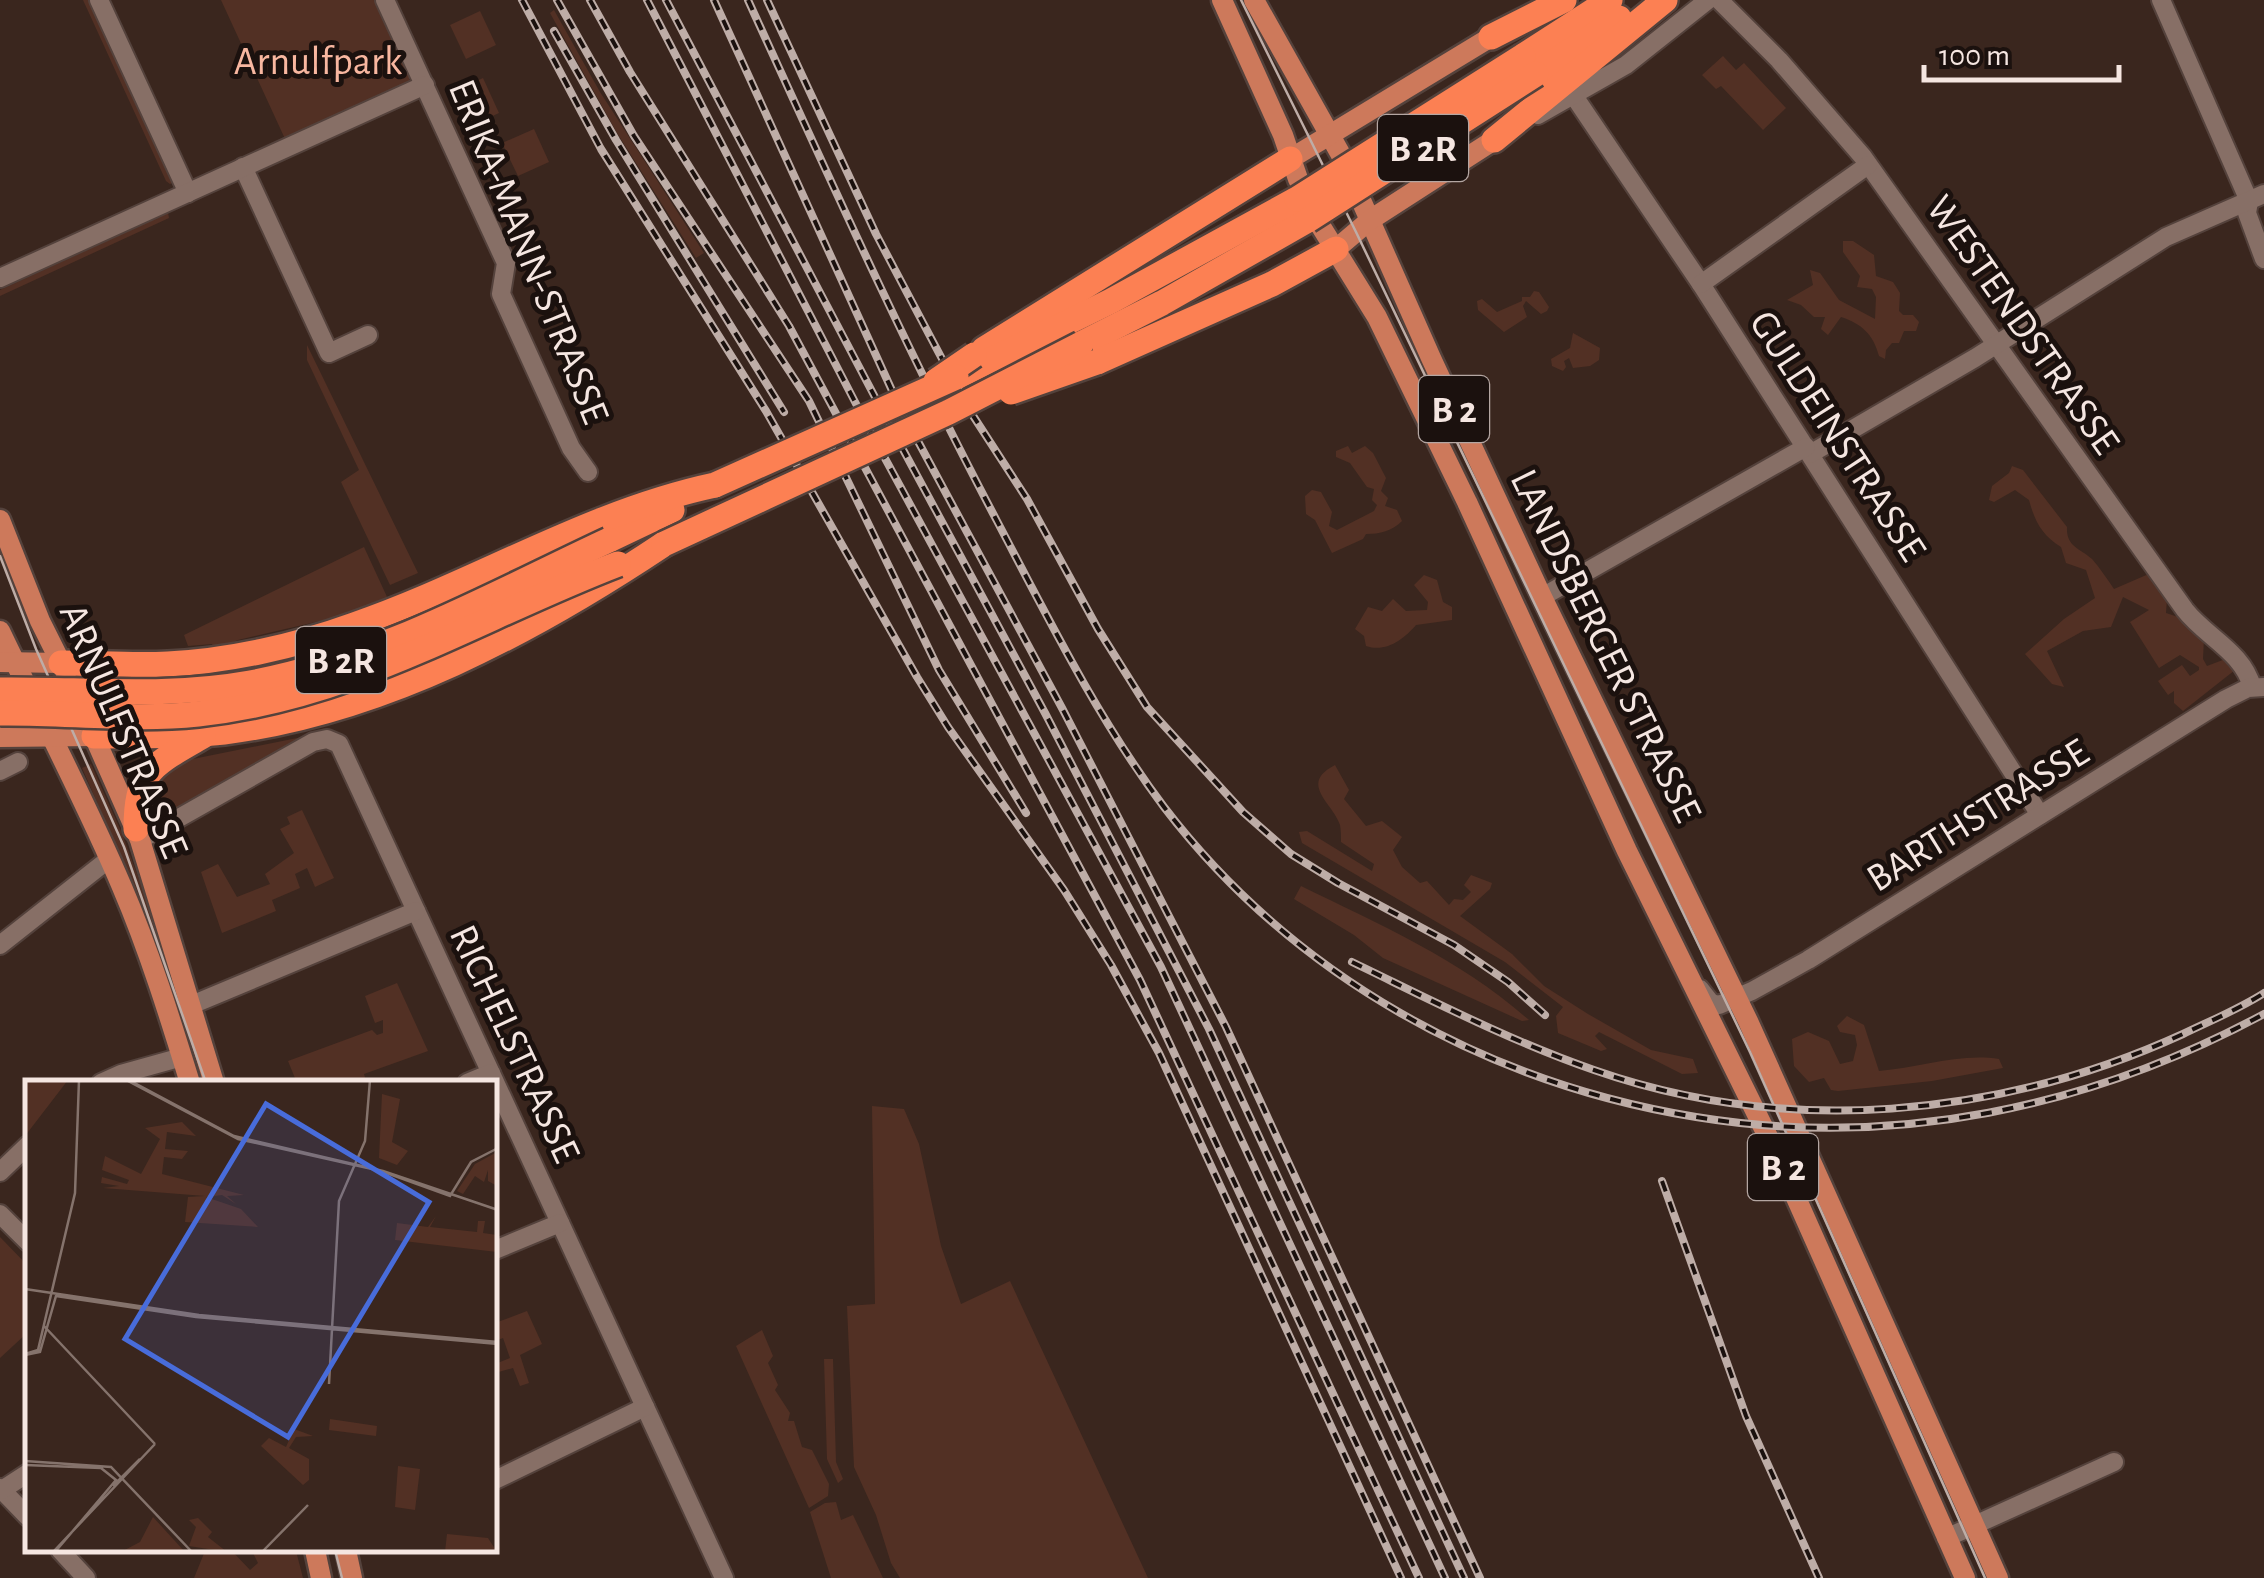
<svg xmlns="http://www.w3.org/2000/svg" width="2264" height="1578" viewBox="0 0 2264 1578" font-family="'Alegreya Sans',sans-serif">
<rect width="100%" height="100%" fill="#3a261e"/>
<!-- green -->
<g fill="#523024">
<polygon points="83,0 89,0 167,170 171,169 176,181 170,184 166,181"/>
<polygon points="221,0 379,0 405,65 409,64 409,83 286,141"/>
<polygon points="554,10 600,92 704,253 696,258 617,133 550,13"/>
<polygon points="480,11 496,45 466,59 450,25"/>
<polygon points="1723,56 1736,70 1744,63 1786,108 1763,130 1721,86 1716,89 1702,75"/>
<polygon points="483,78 499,113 469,127 453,92"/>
<polygon points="534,129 549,162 518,176 502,143"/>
<polygon points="168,213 169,218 0,296 0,290"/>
<path d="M1843,241H1853L1874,255L1876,276L1893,282L1900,293L1899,311L1903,315H1913L1919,322L1916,331H1904L1899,343H1892L1886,350L1885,359L1879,356C1873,334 1862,324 1841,317L1828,335L1821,329L1825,317H1814L1801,305L1787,300L1813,285L1810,270L1820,273L1839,300L1875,319L1876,297L1872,289L1857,287L1860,276L1843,252Z"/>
<polygon points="1534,291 1539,292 1549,307 1547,311 1541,314 1526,301 1523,306 1527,317 1504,332 1478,310 1477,301 1482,299 1497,312 1522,301 1522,297 1530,297"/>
<polygon points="1573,333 1600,348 1599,360 1590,366 1573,368 1569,358 1564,361 1566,367 1563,371 1552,366 1551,359 1570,348"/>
<polygon points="307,345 418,573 390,585 341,482 359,470 307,360"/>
<path d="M1348,446L1352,453L1365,446L1373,453L1386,478L1381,491L1388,498L1385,506L1397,510L1402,521C1392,531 1380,534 1366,534L1363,539L1332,553L1315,520L1306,514L1305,496L1312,490L1321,492L1332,512L1329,526L1337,530L1374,511L1377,505L1372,500L1374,489L1367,487L1350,463L1336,457V451Z"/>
<path d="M2012,466L2023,470L2067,527C2066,547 2080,548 2092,559C2100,568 2107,579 2114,589L2151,573L2167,598L2166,613L2178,617L2204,638L2203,659L2207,666L2228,658L2235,670L2183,711L2174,703V691L2168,695L2158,681L2182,665L2190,676L2199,670V667L2180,655L2159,668L2130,622L2149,610L2123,597L2111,627L2083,631L2047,651L2064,687L2052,684L2025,654L2064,619L2095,598L2086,570L2066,563L2061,547C2042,535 2035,522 2029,500L2015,490L1994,502L1989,500L1992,486L2009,473Z"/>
<polygon points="364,547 388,599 333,618 238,640 215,650 212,644 188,646 184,635"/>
<path d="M1424,575L1437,580L1443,602L1452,607V620L1416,625C1404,639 1386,653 1366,646L1364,636L1355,629L1368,607L1382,611L1393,599L1406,611L1427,610L1428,602L1414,585Z"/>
<polygon points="312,735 160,820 155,804 157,786 183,761"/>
<polygon points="91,764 121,831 153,917 156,918 209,1083 196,1083 106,836 111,834 82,768"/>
<path d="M1335,765L1349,790L1344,799L1366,826L1382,821L1402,837L1393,850L1402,867L1420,883L1427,881L1449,905L1454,899L1463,900L1471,892L1464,885L1471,875L1492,883L1490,889L1460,916L1512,954L1544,986L1588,1014L1651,1050L1693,1059L1698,1073L1682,1074L1599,1032L1595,1036L1607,1049L1601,1051L1558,1033L1556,1016L1563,1007L1505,962L1302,843L1299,832L1307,831L1372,871L1374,864L1341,842C1341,836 1341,830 1340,825C1333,803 1298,784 1335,765Z"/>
<polygon points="302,810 334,878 315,887 307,868 295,874 300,888 272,900 276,911 222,933 201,872 218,864 237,897 270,884 265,874 294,853 280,829 290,824 287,817"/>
<path d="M1301,886C1381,925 1461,960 1529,1020L1522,1021L1383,958L1354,935L1294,899Z"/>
<polygon points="397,983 428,1051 364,1074 366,1081 360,1083 297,1083 288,1061 372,1030 377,1035 383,1033 383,1020 375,1023 365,996"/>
<path d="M1847,1016L1864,1025L1879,1071C1920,1068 1958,1053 1999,1059L2003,1068L1932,1081L1838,1091L1831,1090L1824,1078L1809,1082L1794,1066L1792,1039L1808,1032L1829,1041L1840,1064L1853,1061L1857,1045L1855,1035L1840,1032L1837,1026Z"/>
<polygon points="872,1106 904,1109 919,1144 941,1246 961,1304 1010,1281 1148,1578 900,1578 891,1563 876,1515 854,1467 847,1306 875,1304"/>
<polygon points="0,1237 28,1266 27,1333 0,1358"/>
<polygon points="527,1311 542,1344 520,1355 529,1383 520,1386 513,1368 495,1373 495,1364 510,1358 503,1338 495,1341 495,1323"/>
<polygon points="762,1330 773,1356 768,1363 778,1385 775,1390 790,1413 788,1421 794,1421 802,1447 812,1450 829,1484 828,1496 809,1508 736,1346"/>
<polygon points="824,1359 833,1359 836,1462 843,1479 838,1483 827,1459"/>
<polygon points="836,1502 841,1520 853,1515 883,1578 831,1578 810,1512 825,1503"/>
<polygon points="205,1551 232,1551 250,1570 258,1563 252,1551 296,1551 303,1578 194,1578"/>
</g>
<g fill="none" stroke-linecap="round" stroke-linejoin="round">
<!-- minor casing -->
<g stroke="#54423c" stroke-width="22">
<g id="minor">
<polyline points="99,0 188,193"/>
<polyline points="385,0 506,263 501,294 571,448 588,472"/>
<path d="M1719,0L1779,60L1863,157L2185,610C2206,637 2243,652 2252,687"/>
<polyline points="2161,0 2249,201 2247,213 2264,259"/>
<polyline points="1574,96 1701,284 2040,815"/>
<polyline points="1538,115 1626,65 1708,0"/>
<polyline points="243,167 329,353 368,335"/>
<polyline points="0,278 425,85"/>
<polyline points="1701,284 1868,165"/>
<polyline points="1810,454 1975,358 2166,237 2264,194"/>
<polyline points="1542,597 1806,447"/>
<polyline points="0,771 18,762"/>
<polyline points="140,840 313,742 327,739 339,744 724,1578"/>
<polyline points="0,945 109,859"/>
<polyline points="1700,989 1711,1003 1719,1005 1752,991 1808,960 2226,699 2248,688 2264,687"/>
<polyline points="189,1006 416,911"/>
<polyline points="101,1083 121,1074 182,1057"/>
<polyline points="467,1083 491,1073"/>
<polyline points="0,1172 28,1145"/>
<polyline points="0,1214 28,1242"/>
<polyline points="495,1250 560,1223"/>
<polyline points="495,1480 645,1407"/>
<polyline points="0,1488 28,1517"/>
<polyline points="2,1490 28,1473"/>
<polyline points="1946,1538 2114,1462"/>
<polyline points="60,1550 86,1578"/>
</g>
</g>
<!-- major casing -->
<g stroke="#54423c" stroke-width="25">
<g id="major">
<polyline points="1222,0 1283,135 1298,179 1320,225 1377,317 1467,502 1627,851 1778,1157 1965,1578"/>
<polyline points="1254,0 1341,155 1431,358 1542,597 1748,1021 1998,1578"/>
<polyline points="1290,159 1491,37"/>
<polyline points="1336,249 1370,220 1494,140"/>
<polyline points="0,520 40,621 66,673"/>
<path d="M0,631C41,717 85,800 122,887C149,950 170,1018 190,1083"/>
<polyline points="0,662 61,663"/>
<polyline points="90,727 140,840 214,1083"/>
<polyline points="0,737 94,736"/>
<polyline points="315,1550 321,1578"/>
<polyline points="346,1550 352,1578"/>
</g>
</g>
<!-- highway casing -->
<g stroke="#54423c" stroke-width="30">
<g id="highway">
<polyline points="1491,37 1564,0"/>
<polyline points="1523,56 1610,0"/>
<polyline points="1536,74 1619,18"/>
<polyline points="1494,140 1665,0"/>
<polyline points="1081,344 1162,303 1308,220"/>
<polyline points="984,349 1290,159"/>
<polyline points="1097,362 1272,284 1336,249"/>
<polyline points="956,377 1111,301 1297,199"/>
<polyline points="609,540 672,510"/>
<path d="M61,663C97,663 132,666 168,664C229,661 296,646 354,625C476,583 588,512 715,485"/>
<path d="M94,736C137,735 181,737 224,732C382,712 532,632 664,544"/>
<path d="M136,829C136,769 154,765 203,736"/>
</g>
</g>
<!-- minor -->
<use href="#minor" stroke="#876f66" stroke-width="18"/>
<!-- major -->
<use href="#major" stroke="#cd795b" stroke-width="20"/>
<!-- highway -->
<use href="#highway" stroke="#fc8053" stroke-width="25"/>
<!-- tram -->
<g stroke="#beada7" stroke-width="2.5">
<polyline points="1241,0 1356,232 1750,1052 1985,1578"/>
<polyline points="0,556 36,649 124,847 206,1083"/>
<polyline points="335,1550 342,1578"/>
</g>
<!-- rail casing -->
<g stroke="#beada7" stroke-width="8">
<g id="rail">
<polyline points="522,0 601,149 766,411 917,677 948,727 1064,890 1111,965 1159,1053 1401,1578"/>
<polyline points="557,0 634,136 809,401 939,670 1026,813"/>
<polyline points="590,0 630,72 789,326 1140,980 1419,1578"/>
<polyline points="647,0 868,427 1161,967 1445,1578"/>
<polyline points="666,0 886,418 1045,713 1209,1029 1464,1578"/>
<polyline points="714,0 900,408 1062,708 1226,1027 1480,1578"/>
<path d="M748,0C828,175 907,351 997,521C1048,618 1098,719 1164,807C1294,977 1487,1083 1696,1117C1894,1149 2089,1108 2264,1014"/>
<polyline points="767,0 876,234 968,408 1027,499 1098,629 1147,707 1243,812 1291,854 1338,883 1454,945 1508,982 1545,1015"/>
<polyline points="554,31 616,140 784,412"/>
<path d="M1352,962C1431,1000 1510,1041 1594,1070C1786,1137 1999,1118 2183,1034C2210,1021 2239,1009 2264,993"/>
<polyline points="1662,1181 1746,1416 1819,1578"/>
</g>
</g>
<!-- rail -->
<use href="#rail" stroke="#1b110e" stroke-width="4" stroke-dasharray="11" stroke-linecap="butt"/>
<!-- highway-bridge casing -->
<g stroke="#54423c" stroke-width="30" stroke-linecap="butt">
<g id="highway-bridge">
<polyline points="1297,199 1523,56"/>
<polyline points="1308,220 1536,74"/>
<polyline points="936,381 974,355"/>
<polyline points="1011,392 1097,362"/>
<polyline points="715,485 956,377"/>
<polyline points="664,544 949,412 1081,344"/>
<path d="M0,690C83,689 167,698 250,683C377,660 493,594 609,540"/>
<path d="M0,713C66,712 132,721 198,714C355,697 475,619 618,564"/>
</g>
</g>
<!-- highway-bridge -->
<use href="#highway-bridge" stroke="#fc8053" stroke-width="25"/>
</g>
<g text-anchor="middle" stroke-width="10" stroke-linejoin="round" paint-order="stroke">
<!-- shield labels -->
<g fill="#1b110e" stroke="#b4a6a2" stroke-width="2.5">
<rect x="1378" y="115" width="90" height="66" rx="8"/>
<rect x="1419" y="376" width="70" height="66" rx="8"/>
<rect x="296" y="627" width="90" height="66" rx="8"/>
<rect x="1748" y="1134" width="70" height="66" rx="8"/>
</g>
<g font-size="38" font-weight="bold" fill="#f5e6e1">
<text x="1423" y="161">B 2R</text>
<text x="1454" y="422">B 2</text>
<text x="341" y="673">B 2R</text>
<text x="1783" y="1180">B 2</text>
</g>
<!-- park labels -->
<g font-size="40" fill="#f8b7a0" stroke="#1b110e">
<text x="318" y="74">Arnulfpark</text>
</g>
<!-- street labels -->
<g font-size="40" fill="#f5e6e1" stroke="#1b110e">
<text transform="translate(530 251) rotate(68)" y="14">ERIKA-MANN-STRASSE</text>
<text transform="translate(2024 324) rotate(55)" y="14">WESTENDSTRASSE</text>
<text transform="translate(1839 435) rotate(57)" y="14">GULDEINSTRASSE</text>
<text transform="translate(1607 645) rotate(64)" y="14">LANDSBERGER STRASSE</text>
<text transform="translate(125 730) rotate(67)" y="14">ARNULFSTRASSE</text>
<text transform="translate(1977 814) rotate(-32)" y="14">BARTHSTRASSE</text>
<text transform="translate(516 1043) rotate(65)" y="14">RICHELSTRASSE</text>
</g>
</g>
<!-- overview -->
<g transform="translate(25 1080)">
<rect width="472" height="472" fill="#3a261e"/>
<path d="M0,0H43L0,56ZM357,14L375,19L367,62L383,71L372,85L354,78ZM157,42L171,56L142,52L140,69L163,71L157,79L139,77L137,94L219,115L202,116L211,124L197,115L181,117L216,129L233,147L160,142L163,117L180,116L78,108L94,106L76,103L77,97L102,104L104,100L77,90L80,76L116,94L135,59L120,48ZM472,72V106L463,101V90L459,102L450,96L438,114L432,111L450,84ZM411,136L405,147L452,152L453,141H460L458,153L472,155V172L370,160L372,143L403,147ZM305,339L352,346L351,356L304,350ZM269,349L288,356L271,357L264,368L284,379V400L278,405L236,366L244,358L261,367ZM373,386L395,389L390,430L370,427ZM128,437L160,472H96L115,462ZM173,438L187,452L183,457L202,472L164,466L171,447L164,440ZM422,454L463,458L472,472H420Z" fill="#523024"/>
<path fill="none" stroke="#85736c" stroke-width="2.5" d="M101,0L213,59L356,91L425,116L446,82L473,68M104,0L209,56L358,91L473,130M0,209L174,235L473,262M19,246L130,364M0,274L13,270L50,113L54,0M0,275L15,272L31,216L171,237L473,264M304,304L314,121L340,61L345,0M0,381L86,387L167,472M0,385L76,388L91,400L30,472M88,406L115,379M28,472L130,364M237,472L283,425"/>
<path fill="#486cda" fill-opacity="0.15" stroke="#486cda" stroke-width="5" d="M241,24L404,122L263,357L100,259Z"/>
<rect width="472" height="472" fill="none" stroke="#f5e6e1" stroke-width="5"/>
</g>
<!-- scale -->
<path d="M1924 65v15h195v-15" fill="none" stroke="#f5e6e1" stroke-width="5"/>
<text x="1939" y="65" font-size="30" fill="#f5e6e1" stroke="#1b110e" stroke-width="8" paint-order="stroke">100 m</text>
</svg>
